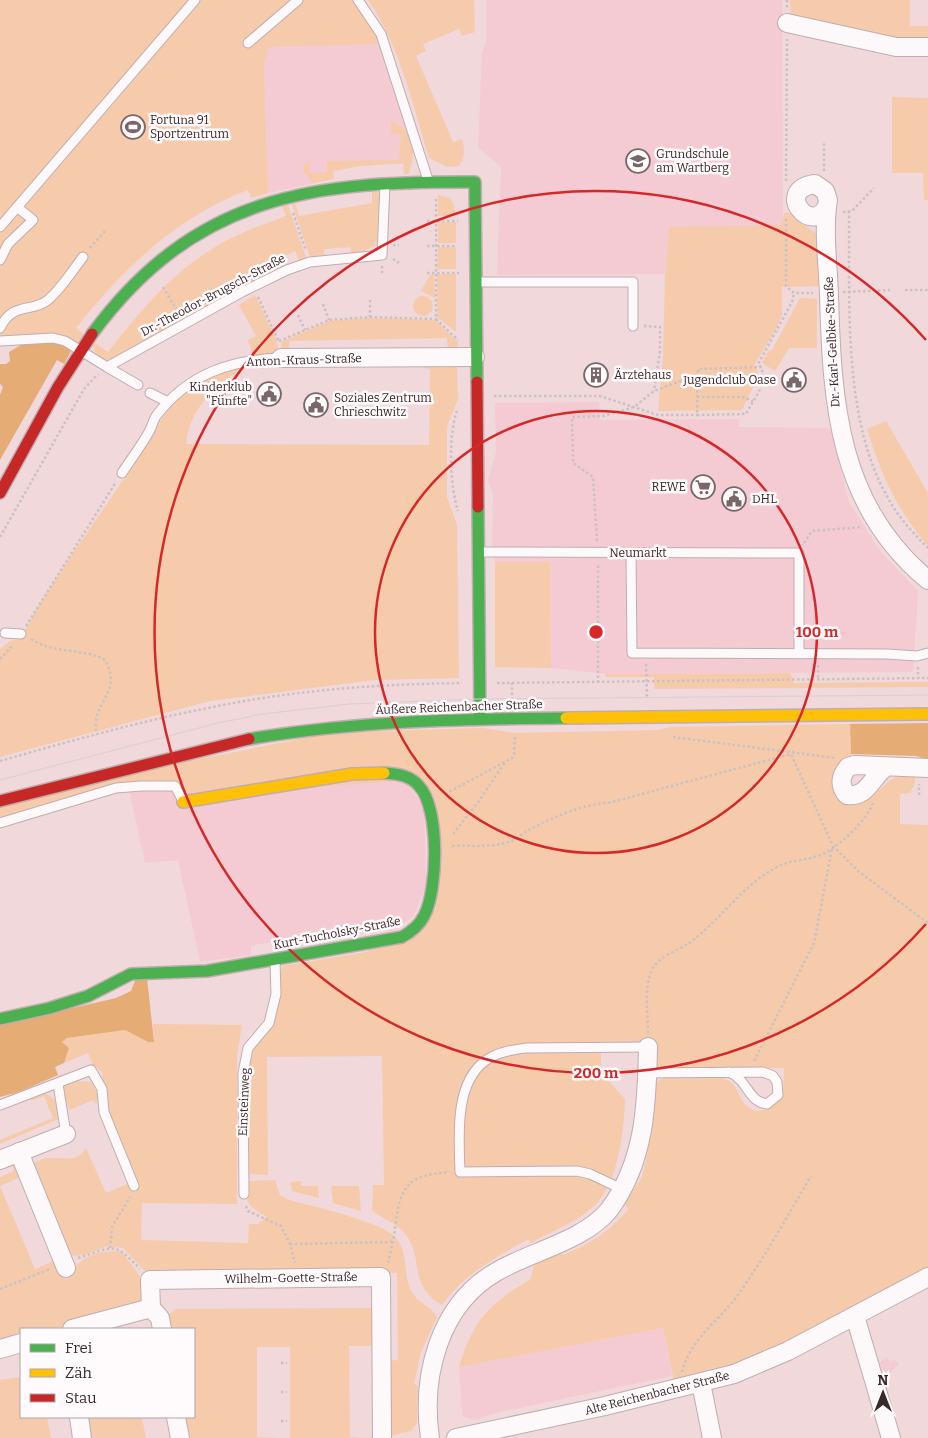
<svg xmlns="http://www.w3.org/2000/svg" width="928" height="1438" viewBox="0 0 928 1438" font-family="Bitter,serif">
<rect width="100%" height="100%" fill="#f0d8db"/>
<!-- built -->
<g fill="#f4cbd3">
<polygon points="486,0 782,0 783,225 669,227 665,274 497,275 501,167 478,147 482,53 486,41"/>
<polygon points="381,44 413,150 412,163 360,166 333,171 334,179 268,193 264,64 269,47"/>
<polygon points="599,402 600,420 739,419 739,427 830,428 849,502 880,551 918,591 913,672 606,674 551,668 550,562 495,562 492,539 493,494 488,480 496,452 495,403"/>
<polygon points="395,768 424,806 426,886 413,917 392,931 335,928 251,946 251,955 200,962 178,860 145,863 129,790"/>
<polygon points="663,1328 672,1376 499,1412 474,1420 462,1416 459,1367"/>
<polygon points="886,1357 891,1362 894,1359 899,1364 888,1375 878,1364"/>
</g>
<!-- green -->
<g fill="#f6cbac">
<path d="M0,0H353L371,25L381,44L269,47L264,64L268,193L251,198L248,190C176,217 123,269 76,328L87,337L81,347L0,336Z"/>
<path d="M368,0H474L475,32L462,36L459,29L423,44L426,51L416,56L453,142L462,139C465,149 465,158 459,166L447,167L429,158C413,105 400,46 368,0Z"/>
<polygon points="790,0 910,0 910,26 928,26 928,41 880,39 791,17"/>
<polygon points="892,97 928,98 928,200 924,200 923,173 892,173"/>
<path d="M391,121C415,129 416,153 409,174H404L403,163L360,166L333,171L334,179L312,183L303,170L305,163L309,161L310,173L327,172V161L399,160L401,134L391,133Z"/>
<polygon points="377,191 380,196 377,239 374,246 362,252 351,253 350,247 324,249 324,255 310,257 292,204 295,203 299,216 372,203 372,192"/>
<polygon points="438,195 450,198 454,205 456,216 438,216"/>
<path d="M288,205L306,258L299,260L295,251L283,257L286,264L109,360C100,359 96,356 93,347L94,342L108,352C141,310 175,269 222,243C242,232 264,224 286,216L282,206Z"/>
<polygon points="784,213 792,213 800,222 818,235 822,286 782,287 782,315 776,329 754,365 759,375 742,410 658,411 663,357 665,274 669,227 782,225"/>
<rect x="438" y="222" width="18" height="21"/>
<polygon points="438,247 456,247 456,269 437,269"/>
<polygon points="434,274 435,298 421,291 430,275"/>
<polygon points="437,274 456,274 456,332 437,317"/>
<polygon points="255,295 277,341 279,354 253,356 248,340 256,336 239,305"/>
<circle cx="423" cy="306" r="10"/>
<polygon points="800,298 817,299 817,348 789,348 775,371 762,363 768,351 772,350"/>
<polygon points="370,318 435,320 458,342 458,347 448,353 447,338 289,341 289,354 282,354 281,342 329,321"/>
<path d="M412,365H457L458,399L447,427V497L457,525L459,678L375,680L210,701L0,757V649L10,641L20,639C54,577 97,519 137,460C152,438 163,410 185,392C202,378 221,371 243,367C214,389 191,405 186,444L429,445L430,369Z"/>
<path d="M886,421L928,493V546C895,506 883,479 867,429Z"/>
<polygon points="495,562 550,562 551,668 495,667"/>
<polygon points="789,673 792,676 793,683 928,682 928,687 654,689 654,677 606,677 606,674"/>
<path d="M850,724L851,760L843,763L857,803C887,794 881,774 915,774V783L910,793L900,794V824L928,825V1268L743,1364L674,1382L663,1328L459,1367C472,1322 490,1302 530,1280L535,1262L559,1250L563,1255C592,1243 608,1232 629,1209L624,1204L642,1177L650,1141L654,1083C670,1073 717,1070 732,1083C738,1089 739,1097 744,1103C758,1119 772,1107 783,1096L784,1068L663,1069L653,1067L651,1045L601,1044V1073L625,1099C624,1132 618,1186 592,1208C575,1223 550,1232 531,1243L528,1239C496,1257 464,1274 442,1305C407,1284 425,1261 406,1235C397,1222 383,1220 372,1210L373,1185H384L382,1056L267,1057L268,1175L245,1174L246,1075L250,1051L275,1018L282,966L367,952L436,909L420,779L191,797L181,788L128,785L0,821V807L143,770L335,732L483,728L514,733L657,730L672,727Z"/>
<path d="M153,1024L242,1025L237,1056V1204L142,1203L141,1240L248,1243L249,1224H258L267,1217C248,1206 245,1203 246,1181L275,1180L280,1195L289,1200C311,1206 385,1222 397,1239C409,1254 402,1278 413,1294C420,1304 432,1307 437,1317L421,1352L414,1384L418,1386L417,1423L411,1431L385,1437V1361L398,1360L397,1273L150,1276L123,1248L107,1246L84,1255L67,1256L53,1228L56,1221L32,1164C37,1161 44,1158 51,1158C66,1157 77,1163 86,1148L106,1193L130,1183L105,1102L102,1072L93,1065L88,1053L64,1063L69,1048L62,1042L67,1038L125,1030L148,1042H154Z"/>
<polygon points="76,1081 91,1082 98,1095 96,1105 93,1100 70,1110 62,1093 63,1087"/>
<polygon points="45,1093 55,1100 61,1118 0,1144 0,1140 53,1118 44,1096 31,1101 31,1098"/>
<path d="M16,1163L23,1176L0,1186L35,1269L58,1259L64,1278L67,1279L74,1275V1268C85,1254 106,1249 122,1252L146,1284L147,1294L140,1305L119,1313L53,1329H21V1338L0,1343V1177L14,1171L12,1164Z"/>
<polygon points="301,1181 301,1186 318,1186 319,1198 292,1191 290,1182"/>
<polygon points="331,1186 359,1186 361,1211 333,1203"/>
<polygon points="374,1308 376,1346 349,1346 350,1437 376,1438 290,1438 290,1347 257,1347 257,1437 283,1438 185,1438 181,1417 194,1417 194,1329 166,1329 164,1319 176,1309"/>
<polygon points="21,1377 21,1417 47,1417 51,1438 0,1438 0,1380"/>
<polygon points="82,1417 142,1417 146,1438 85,1438"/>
</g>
<!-- forest -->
<g fill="#e5ad75">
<polygon points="59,340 71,351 64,364 57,360 0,460 0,395 3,387 0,384 0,364 6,364 10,361 9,352 21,345"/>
<polygon points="928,723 928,760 917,756 851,754 850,724"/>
<polygon points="147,978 154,1042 148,1042 125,1030 67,1038 62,1042 69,1048 64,1063 55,1067 58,1075 19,1092 0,1097 0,1025 116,998 131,991 135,981"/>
</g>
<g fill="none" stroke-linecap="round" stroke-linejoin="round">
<!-- lane casing -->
<g stroke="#bfadaf" stroke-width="11">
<g id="lane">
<polyline points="358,0 381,34 428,180"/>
<polyline points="248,43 298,0"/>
<polyline points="0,227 195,0"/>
<polyline points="0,260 8,244 33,220 17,207"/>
<polyline points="476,282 633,282 633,326"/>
<path d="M0,328C13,301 32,313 48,300C62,288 72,271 83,257"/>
<polyline points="0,341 53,338 65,341 107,367 242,292 287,270 310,262 382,255 385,184"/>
<polyline points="107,367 138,385"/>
<polyline points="150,393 168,402"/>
<path d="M122,473C131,459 142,445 150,430C152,426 153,421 156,416C188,374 230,360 281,358"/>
<polyline points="480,552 799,553 799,653"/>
<polyline points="631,553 632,653 887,654 917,656 928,653"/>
<polyline points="5,633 21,634"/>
<polyline points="0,823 116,788 141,786 175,786 183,801"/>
<path d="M647,1073L763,1072L773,1076L777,1082L778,1095L767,1104C747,1101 749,1081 729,1072"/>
<polyline points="58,1084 66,1134"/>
<polyline points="0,1105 91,1070 102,1089 104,1112 134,1186"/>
<path d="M622,1189L590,1174L577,1171L460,1172C459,1137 454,1084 485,1061C497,1052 512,1050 526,1048L648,1047"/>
<polyline points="244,1194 243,1073 248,1048 269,1023 276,994 275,961"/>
</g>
</g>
<!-- street casing -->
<g stroke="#bfadaf" stroke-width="20">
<g id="street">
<polyline points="787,23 896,47 928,47"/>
<path d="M827,206C812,237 773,190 815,184L825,191L828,200C823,230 828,264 829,295C832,403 838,506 928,580"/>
<polyline points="281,358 475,357"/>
<path d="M886,767C871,777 868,798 847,795C839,786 840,776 848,767L855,765L928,768"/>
<polyline points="19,1152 66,1268"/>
<polyline points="0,1160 66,1134"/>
<polyline points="151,1308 150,1280 381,1277 382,1438"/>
<polyline points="151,1308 160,1318 162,1329"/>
<polyline points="855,1316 891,1438"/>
<polyline points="72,1329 151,1308"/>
<polyline points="0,1349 21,1343"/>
<polyline points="701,1383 712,1438"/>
<polyline points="79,1417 82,1438"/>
<polyline points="176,1417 180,1438"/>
<path d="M430,1438C421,1376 439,1305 496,1272C529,1252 584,1241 609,1210C645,1162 647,1104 648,1047"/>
<polyline points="456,1438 605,1406 734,1374 788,1351 928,1277"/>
</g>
</g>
<!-- fast casing -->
<g stroke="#bfadaf" stroke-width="14">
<g id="fast">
<path d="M92,334C195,194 314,181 475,182L477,382"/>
<polyline points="478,507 480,719"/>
<path d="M249,739C356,721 457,719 566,718"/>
<path d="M0,1019L50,1008L88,996L131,974L207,971L402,937C411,932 419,926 424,916C438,890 440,808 419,786C410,775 397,774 384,773"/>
</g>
</g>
<!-- slow casing -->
<g stroke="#bfadaf" stroke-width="14">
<g id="slow">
<polyline points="566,718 928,714"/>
<polyline points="183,802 352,774 384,773"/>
</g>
</g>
<!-- jam casing -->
<g stroke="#bfadaf" stroke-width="14">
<g id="jam">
<polyline points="477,382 478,507"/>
<polyline points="0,493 58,387 92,334"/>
<polyline points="0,801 249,739"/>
</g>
</g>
<!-- path -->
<g stroke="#cac2c2" stroke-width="2.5" stroke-dasharray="2.5 2.5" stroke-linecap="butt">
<polyline points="787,0 787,8"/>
<polyline points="824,171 824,142"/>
<polyline points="786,181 787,39"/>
<polyline points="436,199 436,319 458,340"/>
<path d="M849,211C850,300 842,419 888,498C898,517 913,533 928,548"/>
<polyline points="843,212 852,211 874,188"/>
<polyline points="293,213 306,251"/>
<polyline points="786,219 786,286 794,293 813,293"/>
<polyline points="427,221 458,221"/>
<polyline points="393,245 399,245"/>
<polyline points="427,246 456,246"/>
<polyline points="90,248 106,230"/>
<polyline points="393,259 399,263"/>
<polyline points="382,266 382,273"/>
<polyline points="427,273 459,273"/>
<polyline points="163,287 179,314"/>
<polyline points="905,290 928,290"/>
<polyline points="843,292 890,290"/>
<polyline points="258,297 279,342"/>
<polyline points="370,300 370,317"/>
<polyline points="323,304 329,320"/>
<polyline points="298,315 305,330"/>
<polyline points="644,326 660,327 660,351 654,391"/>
<polyline points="279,341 329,320 370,317 436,319"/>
<path d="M762,367L698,369L697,415L746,414C753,400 772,378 758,364L792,302L794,293"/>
<polyline points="494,396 600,396 658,415 697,415"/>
<polyline points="697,397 743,397 753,401"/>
<path d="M457,411C448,435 450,487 458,511"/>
<polyline points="0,537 84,389 98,374"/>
<polyline points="597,541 593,477 573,463 572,417 603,416 634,407 654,391 698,374"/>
<polyline points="804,543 812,531 862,527"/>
<polyline points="26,626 116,482"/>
<path d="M31,639C55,655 82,647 105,660C124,695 89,701 97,735"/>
<polyline points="0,659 13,645"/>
<polyline points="646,664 647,698"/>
<polyline points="818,665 818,679"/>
<polyline points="918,667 918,678"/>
<polyline points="497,683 928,678"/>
<polyline points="598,683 598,564"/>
<polyline points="512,700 512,683"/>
<polyline points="673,737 836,758"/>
<path d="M0,761C70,741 141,721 213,707C295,690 379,684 462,683"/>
<polyline points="445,794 512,758 514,754 515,737"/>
<polyline points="919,795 919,784"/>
<polyline points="453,834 479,801 505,762"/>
<path d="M452,846C472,845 490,848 509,842C516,840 522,833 529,830C555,816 581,805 612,802L791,754L833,846L858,871L928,923"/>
<path d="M648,1033C648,1014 644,990 651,972C656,957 677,951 689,943C721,920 744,883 779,866C794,859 813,860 827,852C842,843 867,820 873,803"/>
<polyline points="754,1061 814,943 832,848"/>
<polyline points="246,1206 248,1211 281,1226 290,1244 295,1263"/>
<polyline points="290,1244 392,1242"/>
<polyline points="110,1248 112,1227 130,1197"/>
<path d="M78,1258C114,1247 113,1240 140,1269"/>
<path d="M388,1263C390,1252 394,1240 395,1228C400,1188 405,1175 450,1172"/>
<polyline points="0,1289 50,1269"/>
<polyline points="281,1363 287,1363"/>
<path d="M682,1372C691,1337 721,1320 740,1292C766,1255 788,1215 811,1176"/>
<polyline points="281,1392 287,1392"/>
<polyline points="281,1421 287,1421"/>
</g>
<!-- lane -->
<use href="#lane" stroke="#fdf9fa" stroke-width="9"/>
<!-- street -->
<use href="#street" stroke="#fdf9fa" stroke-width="18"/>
<!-- fast -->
<use href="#fast" stroke="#4caf50" stroke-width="11"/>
<!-- slow -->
<use href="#slow" stroke="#ffc107" stroke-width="11"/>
<!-- jam -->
<use href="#jam" stroke="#c62828" stroke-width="11"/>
<!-- tram -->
<polyline stroke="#d8d0d2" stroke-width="1" points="0,780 218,723 263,714 349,704 479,699 928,695"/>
</g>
<!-- distance rings -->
<g fill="none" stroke="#d62828" stroke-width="2.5">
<circle cx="596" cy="632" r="221"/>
<path d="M926 924A441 441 0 1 1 926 340"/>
</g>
<!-- icons -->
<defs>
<g id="stadium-ring" transform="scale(1.25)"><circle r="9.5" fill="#fffafb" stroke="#796669" stroke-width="1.5"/><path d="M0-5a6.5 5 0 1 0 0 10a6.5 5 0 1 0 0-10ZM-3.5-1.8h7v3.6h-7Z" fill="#796669"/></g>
<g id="school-ring" transform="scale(1.25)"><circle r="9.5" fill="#fffafb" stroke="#796669" stroke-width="1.5"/><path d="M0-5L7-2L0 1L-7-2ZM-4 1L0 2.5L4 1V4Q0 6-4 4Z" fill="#796669"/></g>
<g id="building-ring" transform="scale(1.25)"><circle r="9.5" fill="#fffafb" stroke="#796669" stroke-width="1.5"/><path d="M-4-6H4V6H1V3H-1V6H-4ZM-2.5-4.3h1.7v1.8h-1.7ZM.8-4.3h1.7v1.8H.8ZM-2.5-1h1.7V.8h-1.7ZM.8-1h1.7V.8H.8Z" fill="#796669"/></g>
<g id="civic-ring" transform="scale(1.25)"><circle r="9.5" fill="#fffafb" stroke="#796669" stroke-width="1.5"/><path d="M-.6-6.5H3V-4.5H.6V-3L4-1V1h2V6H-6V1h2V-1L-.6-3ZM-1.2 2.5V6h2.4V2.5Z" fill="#796669"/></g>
<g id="supermarket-ring" transform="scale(1.25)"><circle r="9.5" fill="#fffafb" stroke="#796669" stroke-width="1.5"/><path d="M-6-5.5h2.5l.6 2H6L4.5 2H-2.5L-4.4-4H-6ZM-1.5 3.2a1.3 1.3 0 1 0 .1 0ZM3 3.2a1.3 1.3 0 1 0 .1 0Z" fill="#796669"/></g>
</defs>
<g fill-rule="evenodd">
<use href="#stadium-ring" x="133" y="127"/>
<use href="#school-ring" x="638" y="161"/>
<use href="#building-ring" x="596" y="375"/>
<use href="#civic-ring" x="794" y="380"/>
<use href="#civic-ring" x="269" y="394"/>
<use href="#civic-ring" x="316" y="405"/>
<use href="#supermarket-ring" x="703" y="487"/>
<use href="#civic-ring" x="734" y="499"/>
</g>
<g text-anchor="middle" stroke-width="5" stroke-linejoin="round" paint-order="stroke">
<!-- poi labels -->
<g font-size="12" fill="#39282b" stroke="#fffafb" text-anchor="start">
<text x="150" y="124">Fortuna 91<tspan x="150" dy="14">Sportzentrum</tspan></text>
<text x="656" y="158">Grundschule<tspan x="656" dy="14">am Wartberg</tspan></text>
<text x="614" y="379">Ärztehaus</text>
<text x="776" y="384" text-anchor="end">Jugendclub Oase</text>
<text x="252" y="391" text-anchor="end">Kinderklub<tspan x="252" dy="14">"Fünfte"</tspan></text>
<text x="334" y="402">Soziales Zentrum<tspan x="334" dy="14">Chrieschwitz</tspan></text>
<text x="686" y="491" text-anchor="end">REWE</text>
<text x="752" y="503">DHL</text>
</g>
<!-- street labels -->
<g font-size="12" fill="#39282b" stroke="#fffafb">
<text transform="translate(213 295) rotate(-28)" y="4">Dr.-Theodor-Brugsch-Straße</text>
<text transform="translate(832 342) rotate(-93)" y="4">Dr.-Karl-Gelbke-Straße</text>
<text transform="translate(304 360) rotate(-2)" y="4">Anton-Kraus-Straße</text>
<text x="638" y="557">Neumarkt</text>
<text transform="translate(459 707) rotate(-2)" y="4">Äußere Reichenbacher Straße</text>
<text transform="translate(337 933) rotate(-11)" y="4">Kurt-Tucholsky-Straße</text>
<text transform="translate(244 1102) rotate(-88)" y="4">Einsteinweg</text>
<text transform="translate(291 1278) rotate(-1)" y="4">Wilhelm-Goette-Straße</text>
<text transform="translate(657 1393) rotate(-14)" y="4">Alte Reichenbacher Straße</text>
</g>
</g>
<circle cx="596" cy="632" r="8" fill="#d62828" stroke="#fffafb" stroke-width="2.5"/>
<g font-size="15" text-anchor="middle" font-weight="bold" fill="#d62828" stroke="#fffafb" stroke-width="5" stroke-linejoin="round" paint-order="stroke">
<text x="817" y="637">100 m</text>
<text x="596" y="1078">200 m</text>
</g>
<!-- legend -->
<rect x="20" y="1328" width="175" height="90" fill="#fffafb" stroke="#b0a6a8"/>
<rect x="30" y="1344" width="25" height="8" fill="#4caf50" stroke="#b0a6a8"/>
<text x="65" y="1353" font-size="15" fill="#39282b">Frei</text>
<rect x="30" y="1369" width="25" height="8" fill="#ffc107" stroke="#b0a6a8"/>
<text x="65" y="1378" font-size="15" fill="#39282b">Zäh</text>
<rect x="30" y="1394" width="25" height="8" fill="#c62828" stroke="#b0a6a8"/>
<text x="65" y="1403" font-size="15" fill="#39282b">Stau</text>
<!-- north arrow -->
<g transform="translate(883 1393)" stroke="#fffafb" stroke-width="4" paint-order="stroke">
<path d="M0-4L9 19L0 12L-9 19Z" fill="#39282b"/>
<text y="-8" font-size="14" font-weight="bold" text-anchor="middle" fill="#39282b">N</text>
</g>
</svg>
